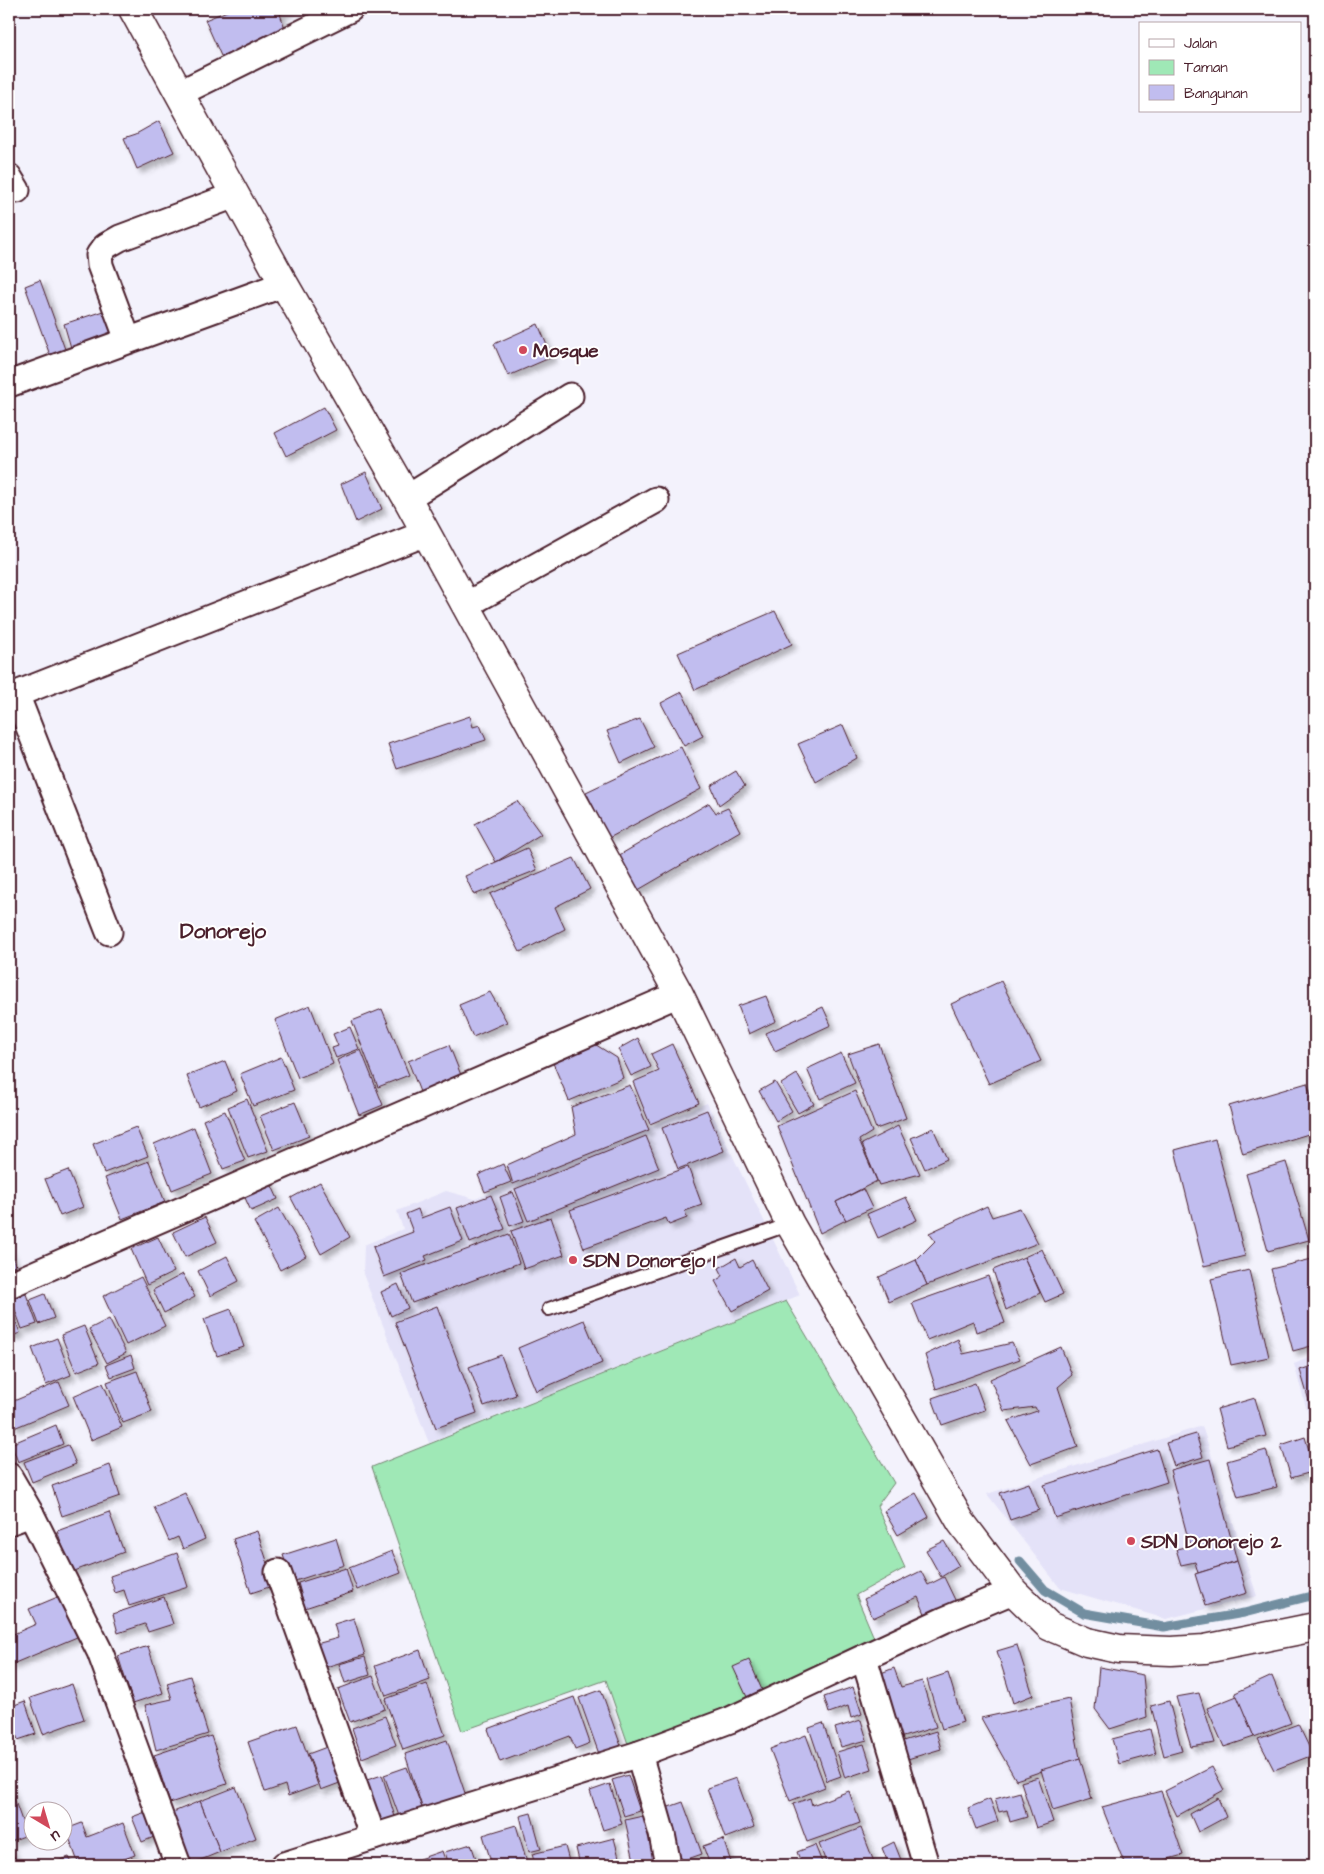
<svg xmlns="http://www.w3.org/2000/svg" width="1324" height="1874" viewBox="0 0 1324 1874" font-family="'Architects Daughter',sans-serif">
<defs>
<filter id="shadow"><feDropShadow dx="4.5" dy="4.5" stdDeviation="2.5" flood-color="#0004"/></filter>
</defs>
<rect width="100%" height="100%" fill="#f3f2fc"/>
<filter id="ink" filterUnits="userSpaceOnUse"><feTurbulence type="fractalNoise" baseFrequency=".02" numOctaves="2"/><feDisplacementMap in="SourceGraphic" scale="10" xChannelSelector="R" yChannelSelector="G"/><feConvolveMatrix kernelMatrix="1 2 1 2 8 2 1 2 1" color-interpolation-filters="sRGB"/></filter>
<g filter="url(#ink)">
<!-- built -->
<g fill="#e4e2f8">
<polygon points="707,1103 800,1295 429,1443 363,1274 364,1245 403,1229 397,1211 446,1191 475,1199"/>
<polygon points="1315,1355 1315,1424 1311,1425 1294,1364"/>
<polygon points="1202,1426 1257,1596 1166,1619 1060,1588 987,1494"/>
</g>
<!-- green -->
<polygon fill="#9fe8b6" stroke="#748470" points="786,1301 894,1483 877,1506 905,1568 856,1595 875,1640 730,1707 628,1744 606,1680 462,1731 372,1467"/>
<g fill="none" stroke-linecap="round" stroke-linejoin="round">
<!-- stream -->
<polyline stroke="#728ea0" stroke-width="9" points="1020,1561 1045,1590 1084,1613 1164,1627 1244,1613 1315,1595"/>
</g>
<!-- building -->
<g fill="#c1bdef" stroke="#4a1f2b" filter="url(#shadow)">
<polygon points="232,9 293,9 280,14 286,31 230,56 221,56 205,20"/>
<polygon points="159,121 174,152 137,169 124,138 136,134"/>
<polygon points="40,280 66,352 51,358 25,286"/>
<polygon points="106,310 115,337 72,351 64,324"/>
<polygon points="538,324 552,357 508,376 494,344"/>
<polygon points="324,407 336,430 286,456 275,433"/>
<polygon points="366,472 382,509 356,522 341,484"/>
<polygon points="775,611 792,644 695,690 678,653"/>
<polygon points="682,692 703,736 684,746 661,703"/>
<polygon points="470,716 473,727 480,725 486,740 397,769 388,744"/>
<polygon points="640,719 654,747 621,763 607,731"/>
<polygon points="843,725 857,758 816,782 798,744"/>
<polygon points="681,747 701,789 609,838 586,792"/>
<polygon points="736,771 745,786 719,805 711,786"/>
<polygon points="517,801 541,834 496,862 475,824"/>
<polygon points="709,803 716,813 728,808 740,831 633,893 616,857"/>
<polygon points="527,848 537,870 474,895 465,876"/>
<polygon points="574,858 590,889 555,907 565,929 520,952 490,894"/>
<polygon points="1001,981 1041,1061 989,1084 951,1004"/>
<polygon points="490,992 507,1022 473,1037 459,1005"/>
<polygon points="766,996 776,1021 749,1034 738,1006"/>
<polygon points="310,1005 333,1064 298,1078 275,1020"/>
<polygon points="823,1007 831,1025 775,1051 766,1033"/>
<polygon points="382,1009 409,1075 378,1087 352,1021"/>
<polygon points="350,1027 359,1049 336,1058 332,1048 338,1046 333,1034"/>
<polygon points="638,1038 651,1067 631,1076 618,1049"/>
<polygon points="593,1043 617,1058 623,1078 569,1101 553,1063"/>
<polygon points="672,1044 699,1103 650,1124 633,1082 659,1071 651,1054"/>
<polygon points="879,1044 906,1118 876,1129 848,1054"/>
<polygon points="449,1045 461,1075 420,1092 408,1061"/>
<polygon points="361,1050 383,1105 359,1115 337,1060"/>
<polygon points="841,1053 855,1083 820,1099 807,1069"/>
<polygon points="281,1057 294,1090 253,1106 240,1074"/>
<polygon points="225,1061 237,1091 199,1107 187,1076"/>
<polygon points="797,1074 814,1104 798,1113 781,1084"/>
<polygon points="775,1082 792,1111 776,1121 759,1091"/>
<polygon points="1307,1083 1315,1109 1315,1132 1243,1154 1229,1106"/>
<polygon points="630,1085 649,1130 513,1184 507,1165 576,1134 571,1107"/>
<polygon points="855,1091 872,1132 859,1140 877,1181 836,1202 846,1220 820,1233 777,1126"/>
<polygon points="247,1099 268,1151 248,1158 228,1107"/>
<polygon points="295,1102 309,1136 274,1150 260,1116"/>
<polygon points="707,1110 724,1151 678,1169 662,1128"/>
<polygon points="225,1111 245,1161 223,1169 203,1120"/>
<polygon points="898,1126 920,1174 879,1185 862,1144"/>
<polygon points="136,1127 148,1156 104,1173 93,1144"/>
<polygon points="194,1127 212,1174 172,1190 154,1144"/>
<polygon points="933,1128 947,1159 925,1169 911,1138"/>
<polygon points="646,1136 659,1168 528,1221 515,1189"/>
<polygon points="1215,1139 1245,1256 1204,1266 1175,1150"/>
<polygon points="149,1161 165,1202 122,1219 105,1178"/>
<polygon points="1286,1162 1309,1240 1268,1251 1246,1174"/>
<polygon points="503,1164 511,1182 485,1192 478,1175"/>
<polygon points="688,1167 702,1205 685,1211 687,1218 669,1225 666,1218 584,1248 570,1210"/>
<polygon points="68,1170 83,1207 60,1216 45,1179"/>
<polygon points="268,1177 278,1199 251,1211 241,1189"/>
<polygon points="320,1182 350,1237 321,1254 291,1198"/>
<polygon points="863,1189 872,1208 846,1220 836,1202"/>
<polygon points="513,1192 524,1221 510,1226 500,1197"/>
<polygon points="491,1195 505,1229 470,1243 457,1208"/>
<polygon points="906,1197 917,1220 878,1238 867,1214"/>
<polygon points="987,1206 992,1217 1020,1208 1038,1243 927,1285 916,1260 935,1241 929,1233"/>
<polygon points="450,1207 463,1241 425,1256 427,1260 384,1277 373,1247 413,1232 406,1214 418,1209 421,1218"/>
<polygon points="279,1208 306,1256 280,1270 254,1222"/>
<polygon points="205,1217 217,1242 185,1257 173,1232"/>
<polygon points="551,1217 564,1255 524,1269 511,1231"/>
<polygon points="509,1234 519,1263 412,1303 401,1274"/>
<polygon points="158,1237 174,1272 147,1285 131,1249"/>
<polygon points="9,1249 16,1266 9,1268"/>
<polygon points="1042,1249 1063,1294 1045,1302 1024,1257"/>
<polygon points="227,1256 239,1281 210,1296 198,1271"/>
<polygon points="1024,1257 1040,1293 1006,1310 993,1270"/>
<polygon points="736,1258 740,1267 752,1260 768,1291 732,1311 715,1281 723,1276 719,1268"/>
<polygon points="1312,1259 1315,1272 1315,1345 1293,1351 1271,1269"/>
<polygon points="916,1260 927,1285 889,1302 879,1277"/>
<polygon points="1249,1270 1269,1357 1231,1365 1211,1279"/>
<polygon points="183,1274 195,1297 164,1313 153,1290"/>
<polygon points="988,1276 1005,1323 976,1332 973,1321 927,1340 912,1303"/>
<polygon points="141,1277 165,1326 126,1345 103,1296"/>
<polygon points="398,1284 408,1308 391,1316 381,1292"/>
<polygon points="26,1294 37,1324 22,1329 11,1299"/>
<polygon points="45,1294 54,1318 39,1324 30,1300"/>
<polygon points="9,1303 20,1333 9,1337"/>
<polygon points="437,1306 477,1413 436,1428 395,1322"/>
<polygon points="231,1309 244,1347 217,1356 204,1319"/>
<polygon points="109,1319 126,1353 107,1363 89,1329"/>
<polygon points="584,1320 602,1363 536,1391 518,1348"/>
<polygon points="84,1326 99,1363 76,1372 61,1335"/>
<polygon points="57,1338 71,1375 46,1385 32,1348"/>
<polygon points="958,1339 963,1354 1012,1343 1020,1359 936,1389 925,1355"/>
<polygon points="1061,1347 1072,1375 1058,1387 1078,1447 1031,1464 1008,1421 1037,1411 1035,1407 1004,1411 990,1379"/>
<polygon points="131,1355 135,1368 111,1377 106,1365"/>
<polygon points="501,1355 516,1395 484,1406 469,1367"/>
<polygon points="1315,1365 1315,1413 1313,1414 1300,1370"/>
<polygon points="137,1371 152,1412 123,1423 107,1382"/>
<polygon points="59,1382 69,1405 14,1428 9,1415 9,1403"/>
<polygon points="103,1383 122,1427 91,1440 73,1396"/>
<polygon points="975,1383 985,1410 942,1425 932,1398"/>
<polygon points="1255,1398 1266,1436 1227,1446 1217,1409"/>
<polygon points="56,1425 63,1444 18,1462 11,1444"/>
<polygon points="1196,1434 1203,1457 1174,1466 1166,1443"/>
<polygon points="1305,1437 1315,1471 1291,1478 1281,1445"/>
<polygon points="68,1445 76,1464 32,1482 24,1462"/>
<polygon points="1157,1449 1167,1482 1055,1518 1044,1485"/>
<polygon points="1266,1450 1277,1487 1238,1497 1227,1461"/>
<polygon points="1210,1459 1237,1561 1198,1573 1195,1562 1181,1565 1176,1549 1190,1546 1170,1470"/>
<polygon points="110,1465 120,1496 62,1516 52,1486"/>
<polygon points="1029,1483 1039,1510 1010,1520 1000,1493"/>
<polygon points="185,1493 205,1539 183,1549 178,1537 169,1541 154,1507"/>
<polygon points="916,1493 929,1517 898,1535 884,1511"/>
<polygon points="109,1512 124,1552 72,1572 57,1531"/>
<polygon points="257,1531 275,1585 251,1593 233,1539"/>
<polygon points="336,1538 344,1565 292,1582 283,1555"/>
<polygon points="944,1541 959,1566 941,1577 926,1550"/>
<polygon points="392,1551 401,1573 357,1590 349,1568"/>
<polygon points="177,1553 188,1587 129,1606 124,1590 115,1593 110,1576"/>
<polygon points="1237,1561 1247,1593 1205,1606 1195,1574"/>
<polygon points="346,1568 353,1592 305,1608 298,1583"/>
<polygon points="921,1571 928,1585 944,1577 956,1602 926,1616 918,1597 873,1618 864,1599"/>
<polygon points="60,1596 77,1637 10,1665 9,1636 36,1624 29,1609"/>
<polygon points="164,1597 173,1624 148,1632 145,1624 118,1633 113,1614"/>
<polygon points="354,1618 365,1655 316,1670 309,1646 338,1638 334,1624"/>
<polygon points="1017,1645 1033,1695 1013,1703 997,1651"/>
<polygon points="148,1646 163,1693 133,1703 118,1656"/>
<polygon points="420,1650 430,1680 386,1696 375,1666"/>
<polygon points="365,1657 370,1675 345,1683 339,1664"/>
<polygon points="749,1660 762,1690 747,1697 733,1667"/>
<polygon points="1099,1667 1143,1675 1147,1717 1110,1729 1095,1709"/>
<polygon points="894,1668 901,1687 922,1681 936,1727 893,1740 879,1694 888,1691 881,1673"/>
<polygon points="948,1673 963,1722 942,1729 927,1680"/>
<polygon points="190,1676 208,1734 156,1750 145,1705 172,1699 167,1683"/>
<polygon points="373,1676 385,1709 350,1722 338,1689"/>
<polygon points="1272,1676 1291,1723 1254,1737 1235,1693"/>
<polygon points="72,1684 84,1719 43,1734 30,1698"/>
<polygon points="427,1684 445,1735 403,1750 385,1699"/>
<polygon points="853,1687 862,1714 851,1718 848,1706 829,1713 824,1697"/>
<polygon points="601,1690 621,1746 599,1754 579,1698"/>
<polygon points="1199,1693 1215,1743 1191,1747 1176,1697"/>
<polygon points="1237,1696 1254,1737 1224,1747 1207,1708"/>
<polygon points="574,1697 590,1743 575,1749 570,1736 500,1762 488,1729"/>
<polygon points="1069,1699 1080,1758 1016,1780 981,1718"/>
<polygon points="25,1701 36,1734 18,1740 9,1714 9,1707"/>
<polygon points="1169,1701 1182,1751 1164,1756 1151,1706"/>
<polygon points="385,1716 396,1745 362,1758 352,1728"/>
<polygon points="861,1720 867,1740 841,1747 835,1728"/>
<polygon points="823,1723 841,1776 827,1781 809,1728"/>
<polygon points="1298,1724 1313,1755 1274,1770 1258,1739"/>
<polygon points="297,1725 318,1785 288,1796 285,1785 265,1792 248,1742"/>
<polygon points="1150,1729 1156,1754 1119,1764 1112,1739"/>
<polygon points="936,1731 941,1749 901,1761 896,1743"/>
<polygon points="806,1735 825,1787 790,1801 770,1749"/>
<polygon points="211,1736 227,1784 170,1803 154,1755"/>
<polygon points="447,1740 466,1796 423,1810 405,1754"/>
<polygon points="864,1744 872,1769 845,1778 837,1752"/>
<polygon points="332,1745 345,1781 321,1790 308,1754"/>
<polygon points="1080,1758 1092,1799 1053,1811 1041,1770"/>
<polygon points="407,1767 422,1808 399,1816 384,1775"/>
<polygon points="1212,1767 1224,1790 1177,1816 1165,1791"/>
<polygon points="382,1775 396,1820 375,1827 361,1782"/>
<polygon points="628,1775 640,1811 624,1816 612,1780"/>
<polygon points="1038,1777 1053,1822 1036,1828 1021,1782"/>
<polygon points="736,1778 754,1827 725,1838 707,1788"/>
<polygon points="9,1784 27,1835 11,1841 9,1834"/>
<polygon points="610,1784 622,1824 603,1830 590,1791"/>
<polygon points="236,1787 256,1838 220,1852 200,1801"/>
<polygon points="849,1791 860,1823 807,1842 793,1804 810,1798 812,1805"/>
<polygon points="1161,1791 1183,1855 1146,1865 1125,1865 1102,1807"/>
<polygon points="1020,1792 1027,1817 1010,1822 1007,1810 999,1812 995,1799"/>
<polygon points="1218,1798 1226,1817 1198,1832 1190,1814"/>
<polygon points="990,1799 998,1821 976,1829 968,1808"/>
<polygon points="200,1801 220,1852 191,1864 171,1813"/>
<polygon points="683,1802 702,1854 682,1861 663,1809"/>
<polygon points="151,1810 161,1834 142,1842 132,1817"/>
<polygon points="531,1813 541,1849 529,1852 520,1816"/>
<polygon points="647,1815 657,1865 635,1865 625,1820"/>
<polygon points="82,1823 87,1837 123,1823 135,1855 108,1865 79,1865 66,1829"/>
<polygon points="516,1825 528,1865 492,1865 483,1835"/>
<polygon points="861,1828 874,1862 866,1865 827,1865 819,1844"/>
<polygon points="614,1838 621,1865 580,1865 576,1848"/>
<polygon points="723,1839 732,1865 710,1865 703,1846"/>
<polygon points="9,1842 17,1865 9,1865"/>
<polygon points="894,1842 903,1865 889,1865 882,1848"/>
<polygon points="471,1844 478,1865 449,1865 445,1852"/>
<polygon points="815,1845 823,1865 802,1865 797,1852"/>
<polygon points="565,1846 570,1865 535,1865 532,1854"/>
<polygon points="442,1851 447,1865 422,1865 419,1859"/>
<polygon points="69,1857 73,1865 47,1865"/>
<polygon points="346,1858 349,1865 322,1865"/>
<polygon points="1315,1858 1315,1865 1303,1865"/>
<polygon points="132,1859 134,1865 116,1865"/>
</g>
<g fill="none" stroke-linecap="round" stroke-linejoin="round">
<!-- service casing -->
<g stroke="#4a1f2b" stroke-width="16">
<polyline id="service" points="549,1309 790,1224"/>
</g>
<!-- minor casing -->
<g stroke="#4a1f2b" stroke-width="29">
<g id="minor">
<polyline points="180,93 350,9"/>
<polyline points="9,177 17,190"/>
<polyline points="128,340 100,265 99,255 106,246 120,238 235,195"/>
<polyline points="9,384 284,284"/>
<polyline points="407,498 570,396"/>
<polyline points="466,605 656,500"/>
<polyline points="16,694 109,932"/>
<polyline points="9,697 426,533"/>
<polyline points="9,1285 679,994"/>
<polyline points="9,1476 31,1514 100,1652 178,1865"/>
<polyline points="9,1522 31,1514"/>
<polyline points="278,1572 373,1837"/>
<polyline points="864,1658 926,1865"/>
<polyline points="639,1754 662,1834 668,1865"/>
<polyline points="284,1865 639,1754 730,1720 944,1620 1013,1591"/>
</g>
</g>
<!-- secondary casing -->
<g stroke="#4a1f2b" stroke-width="31">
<polyline id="secondary" points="133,9 284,284 407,498 679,994 790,1224 961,1522 1013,1591 1049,1626 1087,1642 1119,1649 1171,1651 1205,1649 1315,1627"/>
</g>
<!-- service -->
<use href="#service" stroke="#fff" stroke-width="12"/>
<!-- minor -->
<use href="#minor" stroke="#fff" stroke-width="25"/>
<!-- secondary -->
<use href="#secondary" stroke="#fff" stroke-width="28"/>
</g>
</g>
<!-- markers -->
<g fill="#d1495b" stroke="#fff" stroke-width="2">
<circle cx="523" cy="350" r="5"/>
<circle cx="573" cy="1260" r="5"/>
<circle cx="1131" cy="1541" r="5"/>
</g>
<g text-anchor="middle" stroke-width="4" stroke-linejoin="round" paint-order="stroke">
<!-- poi labels -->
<g font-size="19" font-weight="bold" fill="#4a1f2b" stroke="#fff" text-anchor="start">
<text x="533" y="357">Mosque</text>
<text x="583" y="1267">SDN Donorejo 1</text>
<text x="1141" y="1548">SDN Donorejo 2</text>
</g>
<!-- quarter labels -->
<g font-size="21" font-weight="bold" fill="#4a1f2b" stroke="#fff">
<text x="223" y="938">Donorejo</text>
</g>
</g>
<!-- margin -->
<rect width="1324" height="1874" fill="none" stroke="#fff" stroke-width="30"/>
<rect x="15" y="15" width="1294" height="1844" fill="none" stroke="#4a1f2b" stroke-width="2" filter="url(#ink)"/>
<!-- legend -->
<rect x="1139" y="22" width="162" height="90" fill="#ffffff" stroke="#b7a5aa"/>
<rect x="1149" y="39" width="25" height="8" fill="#ffffff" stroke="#b7a5aa"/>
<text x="1184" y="48" font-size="15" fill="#4a1f2b">Jalan</text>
<rect x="1149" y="60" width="25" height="15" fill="#9fe8b6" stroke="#b7a5aa"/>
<text x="1184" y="72" font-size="15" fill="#4a1f2b">Taman</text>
<rect x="1149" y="85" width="25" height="15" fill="#c1bdef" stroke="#b7a5aa"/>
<text x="1184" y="98" font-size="15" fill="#4a1f2b">Bangunan</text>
<!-- north arrow -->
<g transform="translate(48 1826) rotate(142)"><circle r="24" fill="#ffffff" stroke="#b7a5aa"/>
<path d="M0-4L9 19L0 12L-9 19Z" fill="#d1495b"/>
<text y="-8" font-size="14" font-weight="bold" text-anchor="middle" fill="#4a1f2b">U</text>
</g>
</svg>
